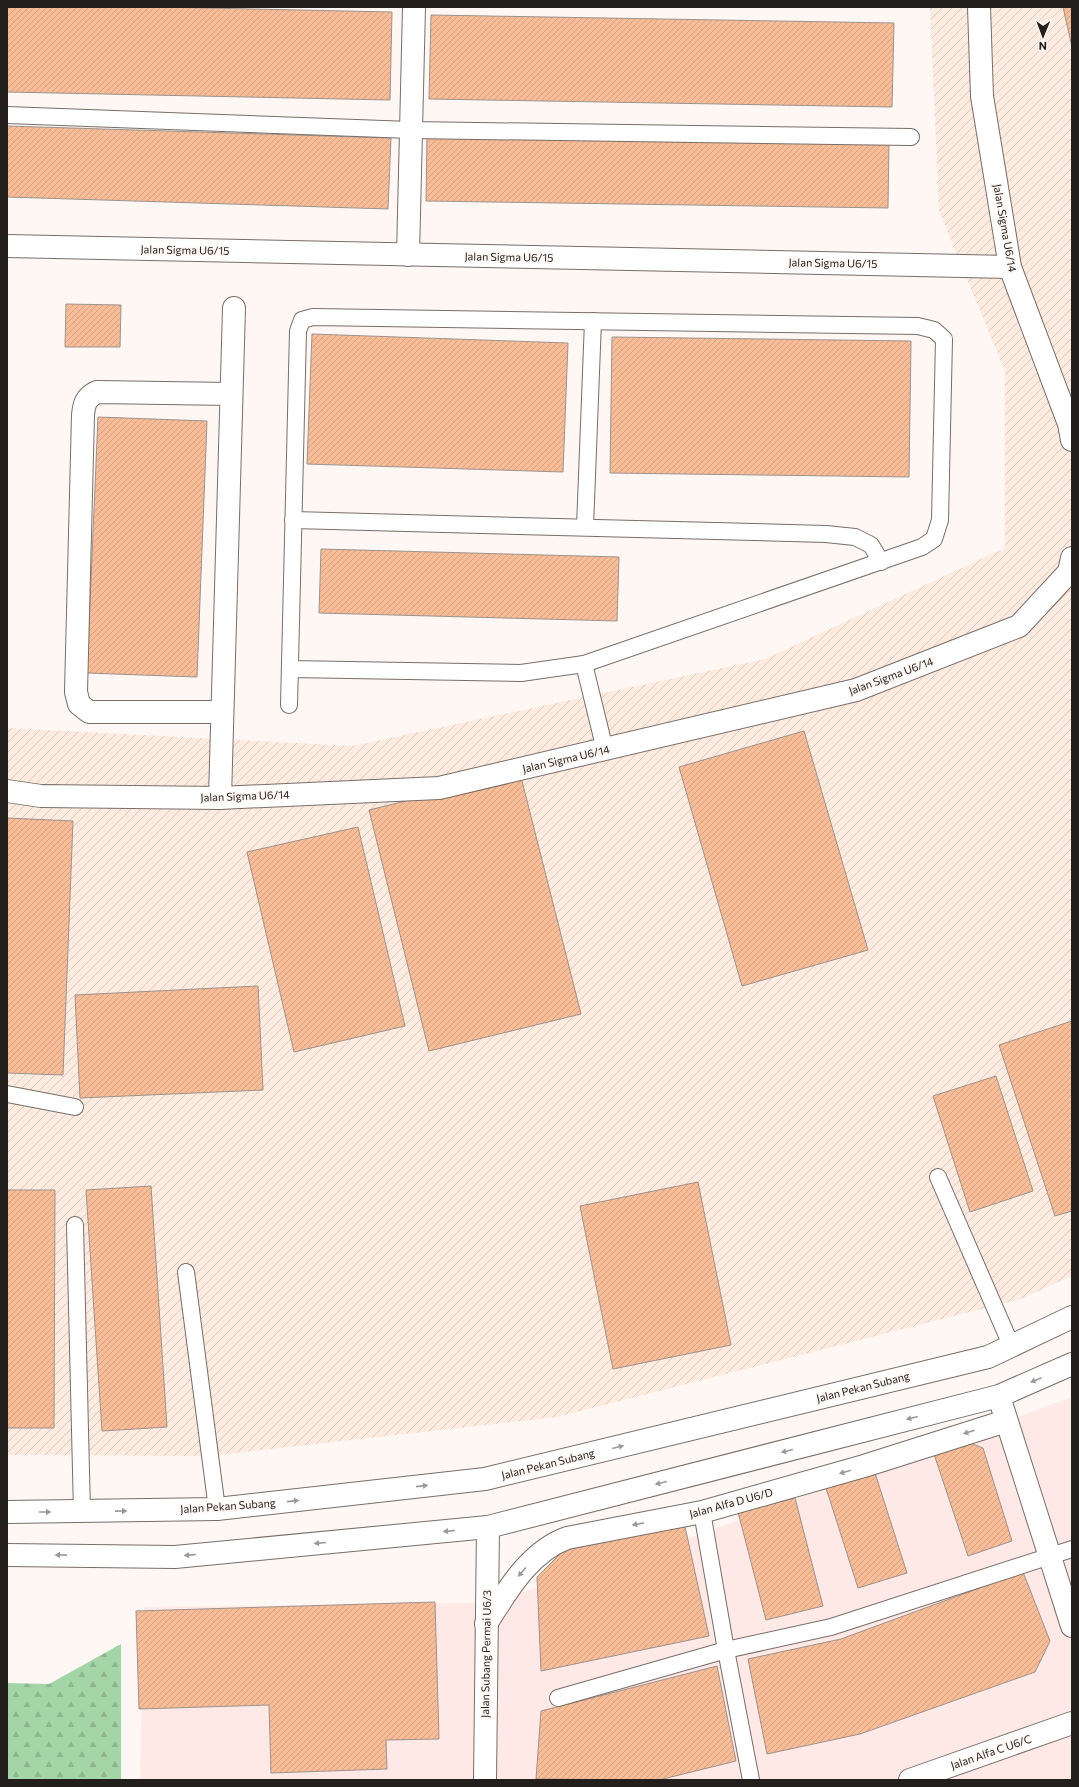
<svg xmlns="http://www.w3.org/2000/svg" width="1079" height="1787" viewBox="0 0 1079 1787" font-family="Commissioner,sans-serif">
<defs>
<pattern id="industrial-furrows" width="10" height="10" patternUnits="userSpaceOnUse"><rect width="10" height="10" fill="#fdebe0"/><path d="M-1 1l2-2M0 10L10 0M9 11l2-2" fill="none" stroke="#d9c9c0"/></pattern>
<pattern id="forest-firs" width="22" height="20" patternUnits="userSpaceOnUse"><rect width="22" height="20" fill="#a4d5a7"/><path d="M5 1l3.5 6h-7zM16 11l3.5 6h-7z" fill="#8db68f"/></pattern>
<pattern id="building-hatch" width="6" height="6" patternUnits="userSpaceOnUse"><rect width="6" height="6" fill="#f8bd97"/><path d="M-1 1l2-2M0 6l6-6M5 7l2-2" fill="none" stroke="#d4a282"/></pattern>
</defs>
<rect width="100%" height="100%" fill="#fef7f3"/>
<!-- commercial -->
<polygon fill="#ffe9e6" points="1072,1397 1072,1780 140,1780 144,1607 487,1603 663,1548"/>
<!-- industrial -->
<polygon fill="url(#industrial-furrows)" points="930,7 1072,7 1072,1276 1021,1299 557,1417 208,1456 7,1455 7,728 353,746 765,659 1005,548 1005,371 939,211"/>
<!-- forest -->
<polygon fill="url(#forest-firs)" points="121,1644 121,1780 7,1780 7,1683 49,1684"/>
<!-- building -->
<g fill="url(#building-hatch)" stroke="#9c928c">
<polygon points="7,7 158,7 392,12 390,100 7,92"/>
<polygon points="1063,7 1072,7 1072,47"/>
<polygon points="431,15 894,23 892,107 429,99"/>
<polygon points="7,126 391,138 388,209 7,197"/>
<polygon points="427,136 889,142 888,208 426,201"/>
<polygon points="66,304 121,305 120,347 65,347"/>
<polygon points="312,334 568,343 563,472 307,464"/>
<polygon points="612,337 911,341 909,477 610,473"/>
<polygon points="98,417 207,421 197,677 87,673"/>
<polygon points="321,549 619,557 617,621 319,613"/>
<polygon points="804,731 868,950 742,986 679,767"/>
<polygon points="520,773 581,1014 429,1051 369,810"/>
<polygon points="7,818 73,821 63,1075 7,1073"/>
<polygon points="358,827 405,1026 294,1052 247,852"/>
<polygon points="258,986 263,1090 80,1098 75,995"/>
<polygon points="1072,1021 1072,1211 1055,1216 999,1045"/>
<polygon points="996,1076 1033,1191 970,1212 933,1096"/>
<polygon points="698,1182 731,1345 613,1369 580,1206"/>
<polygon points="151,1186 167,1427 102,1431 86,1190"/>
<polygon points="7,1190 55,1190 54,1428 7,1428"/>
<polygon points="962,1440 983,1448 1012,1541 968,1556 933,1451"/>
<polygon points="875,1473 907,1573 858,1588 826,1488"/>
<polygon points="795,1498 823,1606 766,1620 738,1512"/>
<polygon points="684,1522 709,1636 541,1671 537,1577 563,1551"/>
<polygon points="1023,1572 1050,1641 1035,1672 860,1734 767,1754 748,1659 841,1639"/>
<polygon points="435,1602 439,1739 386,1740 387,1769 271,1773 269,1705 139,1709 136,1611"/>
<polygon points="717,1666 736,1761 659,1780 536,1779 541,1711"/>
</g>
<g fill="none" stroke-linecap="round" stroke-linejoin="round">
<!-- lane casing -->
<g stroke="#776e68" stroke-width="18">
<g id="lane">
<polyline points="7,115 411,130 911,137"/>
<polyline points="293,520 826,534 855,537 871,545 881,562"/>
<polyline points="585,527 593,321"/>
<polyline points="584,664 605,750"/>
<polyline points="289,705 298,331 302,320 313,317 918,326 934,330 944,339 940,520 934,539 922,547 584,664 521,673 290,669"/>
<polyline points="7,1094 75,1107"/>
<polyline points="938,1177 1011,1345"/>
<polyline points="75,1225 82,1512"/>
<polyline points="186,1272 217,1509"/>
<polyline points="702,1512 726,1650 751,1780"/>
<polyline points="558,1698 726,1650 831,1627 1072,1549"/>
</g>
</g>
<!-- street casing -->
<g stroke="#776e68" stroke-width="24">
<g id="street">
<polyline points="979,7 982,96 1010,267 1069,424 1072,440"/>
<polyline points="7,246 1010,267"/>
<polyline points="408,255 414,7"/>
<path d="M222,712H89L79,704L76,692L83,415C84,404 86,397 97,392L231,394"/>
<polyline points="7,791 41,796 220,798 439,788 856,690 1019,626 1069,572 1072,558"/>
<polyline points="220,798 234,308"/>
<polyline points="1002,1406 1072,1626"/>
<path d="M486,1624C507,1591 529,1552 567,1538L702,1512L864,1466L1006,1421"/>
<polyline points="485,1780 488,1527"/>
<polyline points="910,1780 1072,1723"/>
</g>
</g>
<!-- secondary casing -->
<g stroke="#776e68" stroke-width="24">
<g id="secondary">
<polyline points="7,1512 217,1509 485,1479 988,1357 1072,1317"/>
<polyline points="7,1555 175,1557 488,1527 999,1396 1072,1364"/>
</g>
</g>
<!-- lane -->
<use href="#lane" stroke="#fff" stroke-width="16"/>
<!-- street -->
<use href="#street" stroke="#fff" stroke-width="22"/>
<!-- secondary -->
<use href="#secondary" stroke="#fff" stroke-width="22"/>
</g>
<!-- one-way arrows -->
<defs><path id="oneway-solid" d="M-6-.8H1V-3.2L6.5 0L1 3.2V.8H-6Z"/></defs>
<g fill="#9c9a99">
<use href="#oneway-solid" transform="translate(1036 1380) rotate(157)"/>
<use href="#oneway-solid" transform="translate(912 1418) rotate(166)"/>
<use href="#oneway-solid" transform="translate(969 1432) rotate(162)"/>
<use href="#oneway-solid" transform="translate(618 1447) rotate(-14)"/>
<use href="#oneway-solid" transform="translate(787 1451) rotate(166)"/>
<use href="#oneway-solid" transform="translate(845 1472) rotate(164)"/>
<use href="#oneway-solid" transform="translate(661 1483) rotate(166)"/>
<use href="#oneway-solid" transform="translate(422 1486) rotate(-6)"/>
<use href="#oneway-solid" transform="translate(293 1501) rotate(-6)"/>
<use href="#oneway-solid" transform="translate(121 1511) rotate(-1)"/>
<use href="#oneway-solid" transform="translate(45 1512)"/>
<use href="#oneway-solid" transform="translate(638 1524) rotate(169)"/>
<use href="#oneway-solid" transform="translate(449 1531) rotate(175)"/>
<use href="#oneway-solid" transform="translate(320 1543) rotate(175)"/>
<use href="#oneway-solid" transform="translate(61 1555) rotate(-179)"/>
<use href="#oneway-solid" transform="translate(190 1555) rotate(175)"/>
<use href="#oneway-solid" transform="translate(522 1572) rotate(130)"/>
</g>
<g text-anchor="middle" stroke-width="3" stroke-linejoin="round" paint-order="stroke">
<!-- street labels -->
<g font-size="11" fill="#231f1c" stroke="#fef7f3">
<text transform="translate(1005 228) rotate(80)" y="4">Jalan Sigma U6/14</text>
<text transform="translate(185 250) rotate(1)" y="4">Jalan Sigma U6/15</text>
<text transform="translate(509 257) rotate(1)" y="4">Jalan Sigma U6/15</text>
<text transform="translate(833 263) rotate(1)" y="4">Jalan Sigma U6/15</text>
<text transform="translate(891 676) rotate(-20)" y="4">Jalan Sigma U6/14</text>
<text transform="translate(566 759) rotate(-13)" y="4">Jalan Sigma U6/14</text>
<text transform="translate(245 796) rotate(-2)" y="4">Jalan Sigma U6/14</text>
<text transform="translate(863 1387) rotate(-14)" y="4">Jalan Pekan Subang</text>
<text transform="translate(548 1464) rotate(-14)" y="4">Jalan Pekan Subang</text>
<text transform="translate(731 1503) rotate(-15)" y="4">Jalan Alfa D U6/D</text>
<text transform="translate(228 1506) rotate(-4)" y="4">Jalan Pekan Subang</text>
<text transform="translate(486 1654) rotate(-89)" y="4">Jalan Subang Permai U6/3</text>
<text transform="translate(991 1752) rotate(-19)" y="4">Jalan Alfa C U6/C</text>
</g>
</g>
<!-- border -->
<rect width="1079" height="1787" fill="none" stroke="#231f1c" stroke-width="16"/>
<!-- north arrow -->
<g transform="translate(1043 36) rotate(181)" stroke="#fef7f3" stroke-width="3" paint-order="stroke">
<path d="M0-3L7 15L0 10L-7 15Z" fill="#231f1c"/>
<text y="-6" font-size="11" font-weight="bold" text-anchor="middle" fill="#231f1c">N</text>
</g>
</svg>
